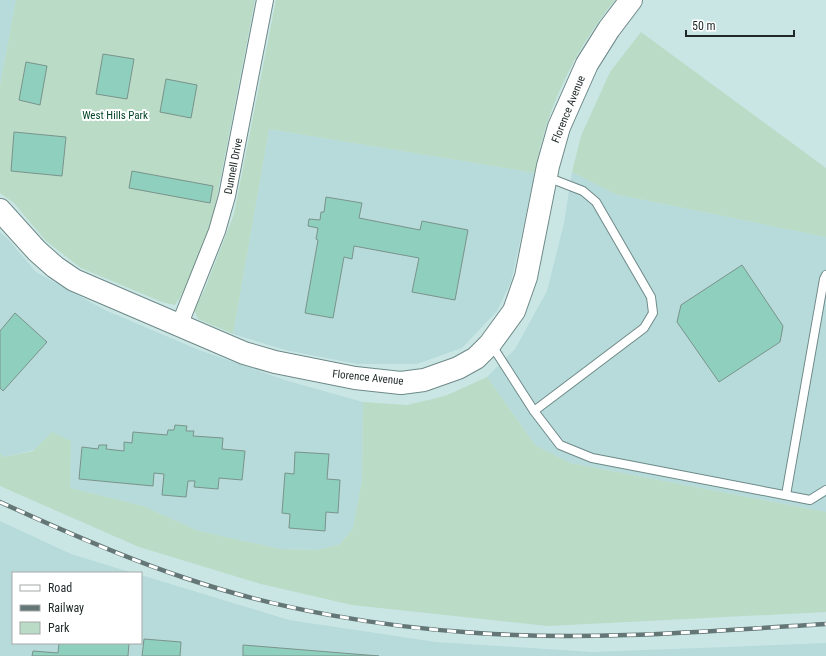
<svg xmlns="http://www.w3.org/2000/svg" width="826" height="656" viewBox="0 0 826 656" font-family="'Roboto Condensed',sans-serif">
<rect width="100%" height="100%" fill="#c9e6e5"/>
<!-- built -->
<g fill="#b6dbda">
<polygon points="0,0 16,0 0,86"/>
<polygon points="269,129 535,173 511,282 497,311 462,348 417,364 357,364 285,350 233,334"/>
<polygon points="572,172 615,194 826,237 826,512 570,463 535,445 487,377 515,349 547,291 564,223"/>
<polygon points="0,232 8,239 36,272 105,310 199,350 288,381 363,402 362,480 353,529 339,545 317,550 280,549 198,531 143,506 70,488 71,441 4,457 0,453"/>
<polygon points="0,521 71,554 133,573 13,573 13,643 141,643 141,575 289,620 436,642 592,652 826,643 826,656 0,656"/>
</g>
<!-- green -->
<g fill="#badbc5">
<polygon points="16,0 255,0 213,217 186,288 175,305 162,302 81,268 46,241 14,203 0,193 0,86"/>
<path d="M276,0H615C575,49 545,111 535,173L269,129L233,334L198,319L194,309L204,291L234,214Z"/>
<polygon points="641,32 826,168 826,237 615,194 572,172 581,136 610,72"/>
<polygon points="487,377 535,445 570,463 826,512 826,612 548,626 352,605 261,584 139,547 0,486 0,453 4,457 33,451 52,432 71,441 70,488 143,506 198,531 280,549 317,550 339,545 353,529 362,480 363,402 407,405 445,396"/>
</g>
<!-- building -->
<g fill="#8fcfbe" stroke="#7a938b">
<polygon points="103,54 134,59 127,99 96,94"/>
<polygon points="26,62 47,66 40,105 19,100"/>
<polygon points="166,79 197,85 191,118 160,112"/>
<polygon points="14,132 66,137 62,176 11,171"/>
<polygon points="132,171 213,186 210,203 129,188"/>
<polygon points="326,197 362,203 359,218 420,230 422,221 468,230 455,300 412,292 419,258 354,246 352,259 344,257 333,318 305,313 318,240 316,239 318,228 308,226 309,219 320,220 321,212 324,212"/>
<polygon points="742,265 783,326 780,342 719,382 677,322 681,305"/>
<polygon points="15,313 47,342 3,391 0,388 0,331"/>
<polygon points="175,425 187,426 186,431 194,431 193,436 223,438 222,449 245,451 242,480 219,478 218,489 194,487 195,481 188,481 186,497 162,495 164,474 154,473 153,486 79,479 82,447 98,449 99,445 107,445 106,449 124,451 124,442 132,443 133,432 167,435 168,430 174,430"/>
<polygon points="295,452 329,454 327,479 340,480 338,513 326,512 325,531 289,528 290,514 282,513 285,473 294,474"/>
<polygon points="144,639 181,642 180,656 142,656"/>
<polygon points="59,643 129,643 128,656 32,656 33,651 58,653"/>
<polygon points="243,645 379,656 243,656"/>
</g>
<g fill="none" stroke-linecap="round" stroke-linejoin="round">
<!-- lane casing -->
<g stroke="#6e8988" stroke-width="10">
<g id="lane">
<polyline points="491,344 534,411 560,445 592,458 810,500 826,490"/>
<polyline points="534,411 644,328 653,313 651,297 596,202 583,191 547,177"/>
<polyline points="786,495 824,279 826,275"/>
</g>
</g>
<!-- street casing -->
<g stroke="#6e8988" stroke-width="18">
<polyline id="street" points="179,326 217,231 227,196 265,0"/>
</g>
<!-- secondary casing -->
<g stroke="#6e8988" stroke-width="24">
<polyline id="secondary" points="0,210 37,251 55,267 74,280 244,353 275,362 355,378 401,383 424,380 458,368 476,358 490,344 514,311 526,277 548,166 559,127 587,64 609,29 631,0"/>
</g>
<!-- lane -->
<use href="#lane" stroke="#fff" stroke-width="8"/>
<!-- street -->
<use href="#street" stroke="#fff" stroke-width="16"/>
<!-- secondary -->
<use href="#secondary" stroke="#fff" stroke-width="22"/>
<!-- rail casing -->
<g stroke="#647776" stroke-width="4.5">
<path id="rail" d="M0,502C61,530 122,557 185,578C276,609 381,627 477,633C594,641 710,631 826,624"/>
</g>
<!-- rail -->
<use href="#rail" stroke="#fff" stroke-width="3" stroke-dasharray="9" stroke-linecap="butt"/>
</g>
<g text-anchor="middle" stroke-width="4" stroke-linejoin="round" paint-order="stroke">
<!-- street labels -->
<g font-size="11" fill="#1d2827" stroke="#fff">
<text transform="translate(568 109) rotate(-68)" y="4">Florence Avenue</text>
<text transform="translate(233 166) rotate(-79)" y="4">Dunnell Drive</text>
<text transform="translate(368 377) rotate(6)" y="4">Florence Avenue</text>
</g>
<!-- park labels -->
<g font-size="11" fill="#054628" stroke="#fff">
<text x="115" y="119">West Hills Park</text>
</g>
</g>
<!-- legend -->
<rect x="12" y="572" width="130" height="72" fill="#ffffff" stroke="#a5a9a9"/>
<rect x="20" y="585" width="20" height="6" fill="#ffffff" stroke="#a5a9a9"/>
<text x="48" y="592" font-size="12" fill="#1d2827">Road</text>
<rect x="20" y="605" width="20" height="6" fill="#647776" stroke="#a5a9a9"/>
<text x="48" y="612" font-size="12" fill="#1d2827">Railway</text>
<rect x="20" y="622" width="20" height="12" fill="#badbc5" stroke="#a5a9a9"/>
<text x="48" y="632" font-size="12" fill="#1d2827">Park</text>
<!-- scale -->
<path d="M686 30v6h108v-6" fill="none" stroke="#1d2827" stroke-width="2"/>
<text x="692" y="30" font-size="12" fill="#1d2827" stroke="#ffffff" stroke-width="3" paint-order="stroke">50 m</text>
</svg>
